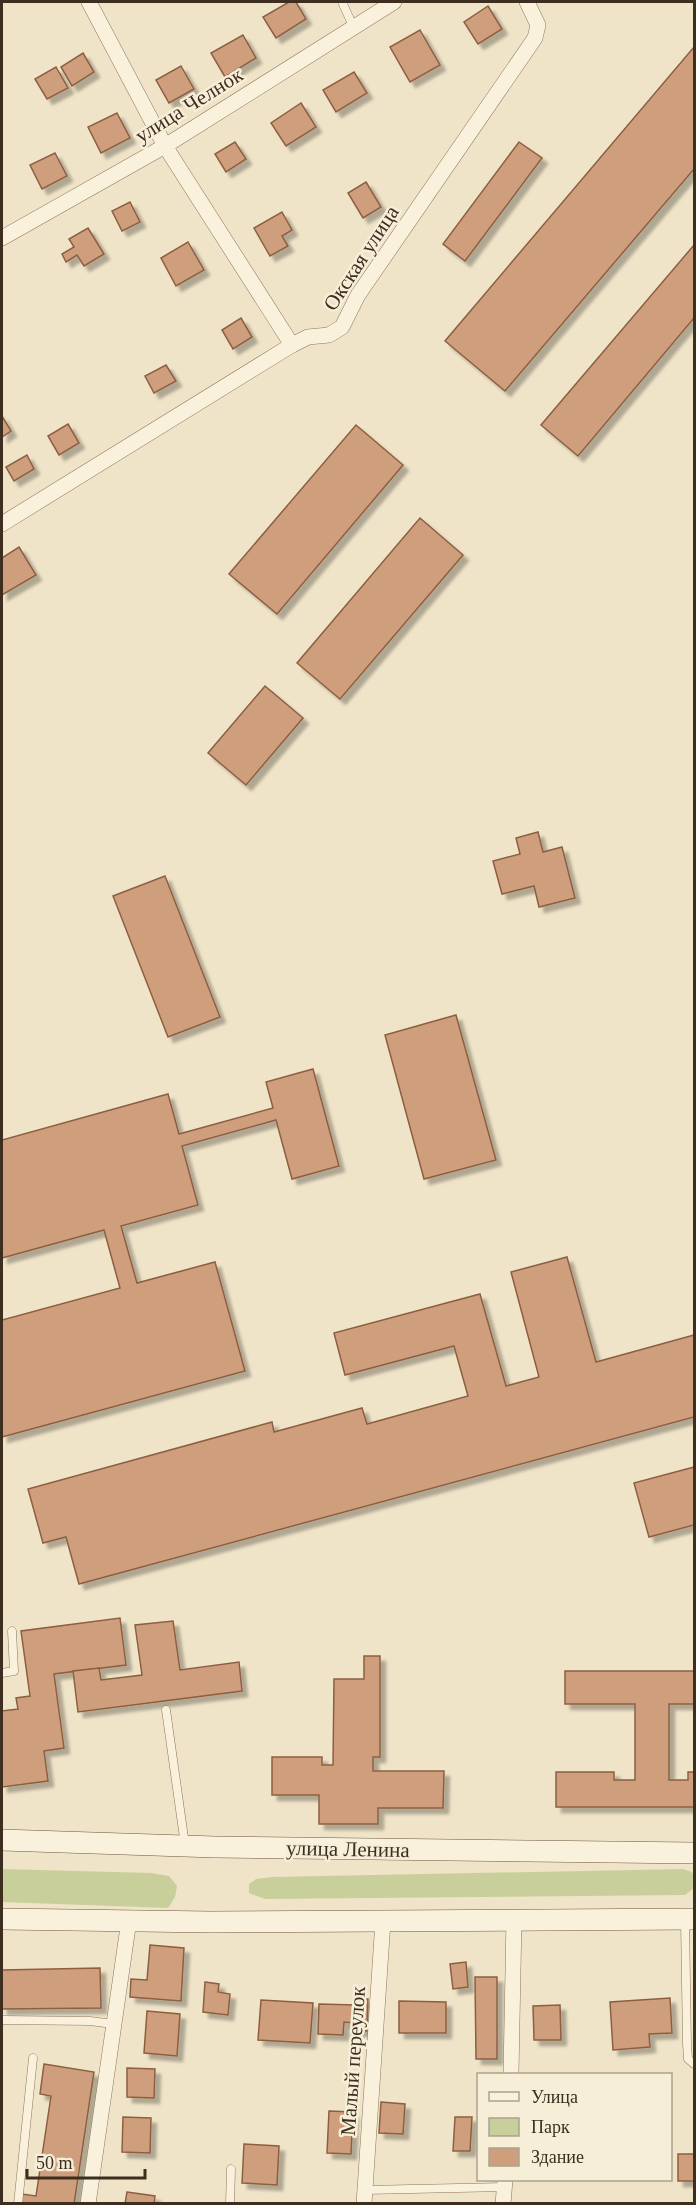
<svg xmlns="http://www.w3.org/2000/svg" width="696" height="2205" viewBox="0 0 696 2205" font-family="Georgia,serif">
<defs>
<filter id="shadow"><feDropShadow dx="5.5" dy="5.5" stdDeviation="1.5" flood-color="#0004"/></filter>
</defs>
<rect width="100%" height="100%" fill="#f0e4c8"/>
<!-- green -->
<g fill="#c9cf9b">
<polygon points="2,1869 151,1873 169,1876 177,1886 175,1897 168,1908 2,1902"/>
<polygon points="683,1869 692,1872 694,1877 694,1888 685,1895 265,1899 249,1893 249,1884 256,1879 272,1877"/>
</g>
<!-- building -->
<g fill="#cf9f7d" stroke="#8d5f41" stroke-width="1.5" filter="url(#shadow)">
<polygon points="289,2 296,2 306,19 276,38 263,17"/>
<polygon points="488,6 502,29 478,44 464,22"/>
<polygon points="420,30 440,65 410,82 390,47"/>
<polygon points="243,35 256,58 225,77 211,53"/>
<polygon points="694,47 694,169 505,391 445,341"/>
<polygon points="83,53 94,72 72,86 61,67"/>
<polygon points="181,66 194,89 169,103 156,80"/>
<polygon points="56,67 68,88 47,99 35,79"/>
<polygon points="354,72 367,93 336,112 323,90"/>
<polygon points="301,103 316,127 286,146 271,123"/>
<polygon points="117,113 130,138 101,153 88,127"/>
<polygon points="235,142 246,159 226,172 215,154"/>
<polygon points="519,142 542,158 465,261 443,244"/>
<polygon points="55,153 67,176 42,189 30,165"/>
<polygon points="366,182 381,207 363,218 348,193"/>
<polygon points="130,202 140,222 122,231 112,211"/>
<polygon points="282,212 292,230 282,236 288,246 270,256 254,228"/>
<polygon points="88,228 104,254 84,266 77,255 66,262 62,254 74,247 69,239"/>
<polygon points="188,242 204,270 176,286 161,258"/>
<polygon points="694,245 694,318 578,456 541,425"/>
<polygon points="241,318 252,337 233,349 222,330"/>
<polygon points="166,365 176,381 154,393 145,376"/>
<polygon points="2,416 11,431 2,437"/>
<polygon points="68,424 79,443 59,455 48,436"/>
<polygon points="356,425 403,465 277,614 229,574"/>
<polygon points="27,455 34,469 14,481 6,467"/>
<polygon points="420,518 463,555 340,699 297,663"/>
<polygon points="19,547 36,575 2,595 2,558"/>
<polygon points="265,686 303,718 246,785 208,753"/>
<polygon points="538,832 543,852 562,847 575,898 539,907 534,886 502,894 493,861 520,854 516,838"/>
<polygon points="165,876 220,1017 168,1037 113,896"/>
<polygon points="456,1015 496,1160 424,1179 385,1035"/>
<polygon points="313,1069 339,1166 292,1179 276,1120 182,1146 198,1205 121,1226 137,1283 215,1262 245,1371 2,1437 2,1320 120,1288 104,1230 2,1258 2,1140 168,1094 179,1134 273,1108 266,1082"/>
<polygon points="567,1257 596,1362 694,1335 694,1417 79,1584 66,1537 43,1543 28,1489 272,1422 274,1432 362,1408 367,1424 468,1396 454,1346 345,1375 334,1333 480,1294 506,1386 539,1377 511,1272"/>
<polygon points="694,1467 694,1525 649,1537 634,1483"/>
<polygon points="120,1618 126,1665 54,1674 64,1748 44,1751 48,1781 2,1787 2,1705 2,1711 18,1709 16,1698 30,1696 21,1631"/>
<polygon points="173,1621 180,1670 239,1662 242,1691 78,1712 73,1671 99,1668 101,1680 142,1675 135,1625"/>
<polygon points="364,1656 380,1656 380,1757 373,1757 373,1771 444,1771 443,1808 378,1808 378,1824 319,1824 319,1795 272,1795 272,1757 322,1757 322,1765 333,1765 334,1679 364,1679"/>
<polygon points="565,1671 694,1671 694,1704 669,1704 669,1780 688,1780 688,1772 694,1772 694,1807 556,1807 556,1772 614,1772 614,1780 635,1780 635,1704 565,1704"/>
<polygon points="150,1945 184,1948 181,2001 130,1997 131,1979 147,1980"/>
<polygon points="466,1962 468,1987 453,1989 450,1964"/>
<polygon points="100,1968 101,2008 2,2009 2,1970"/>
<polygon points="475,1977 497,1977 497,2059 476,2059"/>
<polygon points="205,1982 219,1984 218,1992 230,1994 228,2015 203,2012"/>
<polygon points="670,1998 672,2033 649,2034 650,2047 613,2050 610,2002"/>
<polygon points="357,1999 368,1999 367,2031 353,2031 353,2023 344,2022 343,2035 318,2034 319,2004 356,2005"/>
<polygon points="261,2000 313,2003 310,2043 258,2040"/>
<polygon points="399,2001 446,2002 446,2033 399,2033"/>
<polygon points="560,2005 561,2040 534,2040 533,2006"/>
<polygon points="147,2011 180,2014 177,2056 144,2053"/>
<polygon points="44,2064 94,2072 74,2204 20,2204 22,2194 36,2196 51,2096 40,2094"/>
<polygon points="127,2068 155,2069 154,2098 127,2097"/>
<polygon points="381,2102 405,2104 403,2134 379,2133"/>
<polygon points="329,2111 353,2112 351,2154 327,2153"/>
<polygon points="123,2117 151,2118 150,2153 122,2152"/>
<polygon points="455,2117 472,2117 470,2151 453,2151"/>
<polygon points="244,2144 279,2146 277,2185 242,2183"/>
<rect x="678" y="2154" width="16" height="27"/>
<polygon points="127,2192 155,2196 154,2204 125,2204"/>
</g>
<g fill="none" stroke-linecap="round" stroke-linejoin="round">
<!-- service casing -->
<g stroke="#8d765c" stroke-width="9">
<g id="service">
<polyline points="342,2 353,26"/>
<polyline points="2,1673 14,1671 12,1631"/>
<polyline points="166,1710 185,1845"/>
<polyline points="685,1920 687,2044 688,2059 694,2064"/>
<polyline points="2,2020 90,2021 113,2024"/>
<polyline points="365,2190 505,2187"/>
<polyline points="18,2204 33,2058"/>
<polyline points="230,2204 231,2169"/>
</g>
</g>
<!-- minor casing -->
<g stroke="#8d765c" stroke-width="16">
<g id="minor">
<polyline points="89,2 165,146 292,345"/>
<polyline points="2,238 165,146 394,2"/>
<polyline points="2,524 292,345 308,337 329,335 342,327 358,295 535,38 538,25 527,2"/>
<polyline points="511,2074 514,1919"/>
<polyline points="88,2204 129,1920"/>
<polyline points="364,2204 383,1921"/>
<polyline points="503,2204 505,2180"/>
</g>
</g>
<!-- secondary casing -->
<g stroke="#6f573f" stroke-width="22">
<g id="secondary">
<polyline points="2,1840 215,1847 694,1853"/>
<polyline points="2,1919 210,1922 694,1919"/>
</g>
</g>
<!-- service -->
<use href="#service" stroke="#faf1dc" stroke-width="8"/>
<!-- minor -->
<use href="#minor" stroke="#faf1dc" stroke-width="15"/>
<!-- secondary -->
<use href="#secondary" stroke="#faf1dc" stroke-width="21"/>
</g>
<g text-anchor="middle" stroke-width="5" stroke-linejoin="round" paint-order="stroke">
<!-- street labels -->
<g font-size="21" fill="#3d2e20" stroke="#f7eed8">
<text transform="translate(189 105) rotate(-32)" y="7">улица Челнок</text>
<text transform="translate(361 258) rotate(-57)" y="7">Окская улица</text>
<text transform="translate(348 1849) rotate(1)" y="7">улица Ленина</text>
<text transform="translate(353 2061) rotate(-86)" y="7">Малый переулок</text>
</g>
</g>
<!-- border -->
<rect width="696" height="2205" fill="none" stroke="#3d2e20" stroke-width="6"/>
<!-- legend -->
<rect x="477" y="2073" width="195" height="108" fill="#f7eed8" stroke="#ada18e" stroke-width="1.5"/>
<rect x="489" y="2092" width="30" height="9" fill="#faf1dc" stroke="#ada18e" stroke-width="1.5"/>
<text x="531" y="2103" font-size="18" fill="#3d2e20">Улица</text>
<rect x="489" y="2118" width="30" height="18" fill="#c9cf9b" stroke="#ada18e" stroke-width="1.5"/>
<text x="531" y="2133" font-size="18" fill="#3d2e20">Парк</text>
<rect x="489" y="2148" width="30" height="18" fill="#cf9f7d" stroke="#ada18e" stroke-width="1.5"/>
<text x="531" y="2163" font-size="18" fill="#3d2e20">Здание</text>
<!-- scale -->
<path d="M27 2169v9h118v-9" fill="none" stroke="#3d2e20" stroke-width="3"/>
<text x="36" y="2169" font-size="18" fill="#3d2e20" stroke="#f7eed8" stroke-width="4.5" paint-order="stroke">50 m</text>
</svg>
